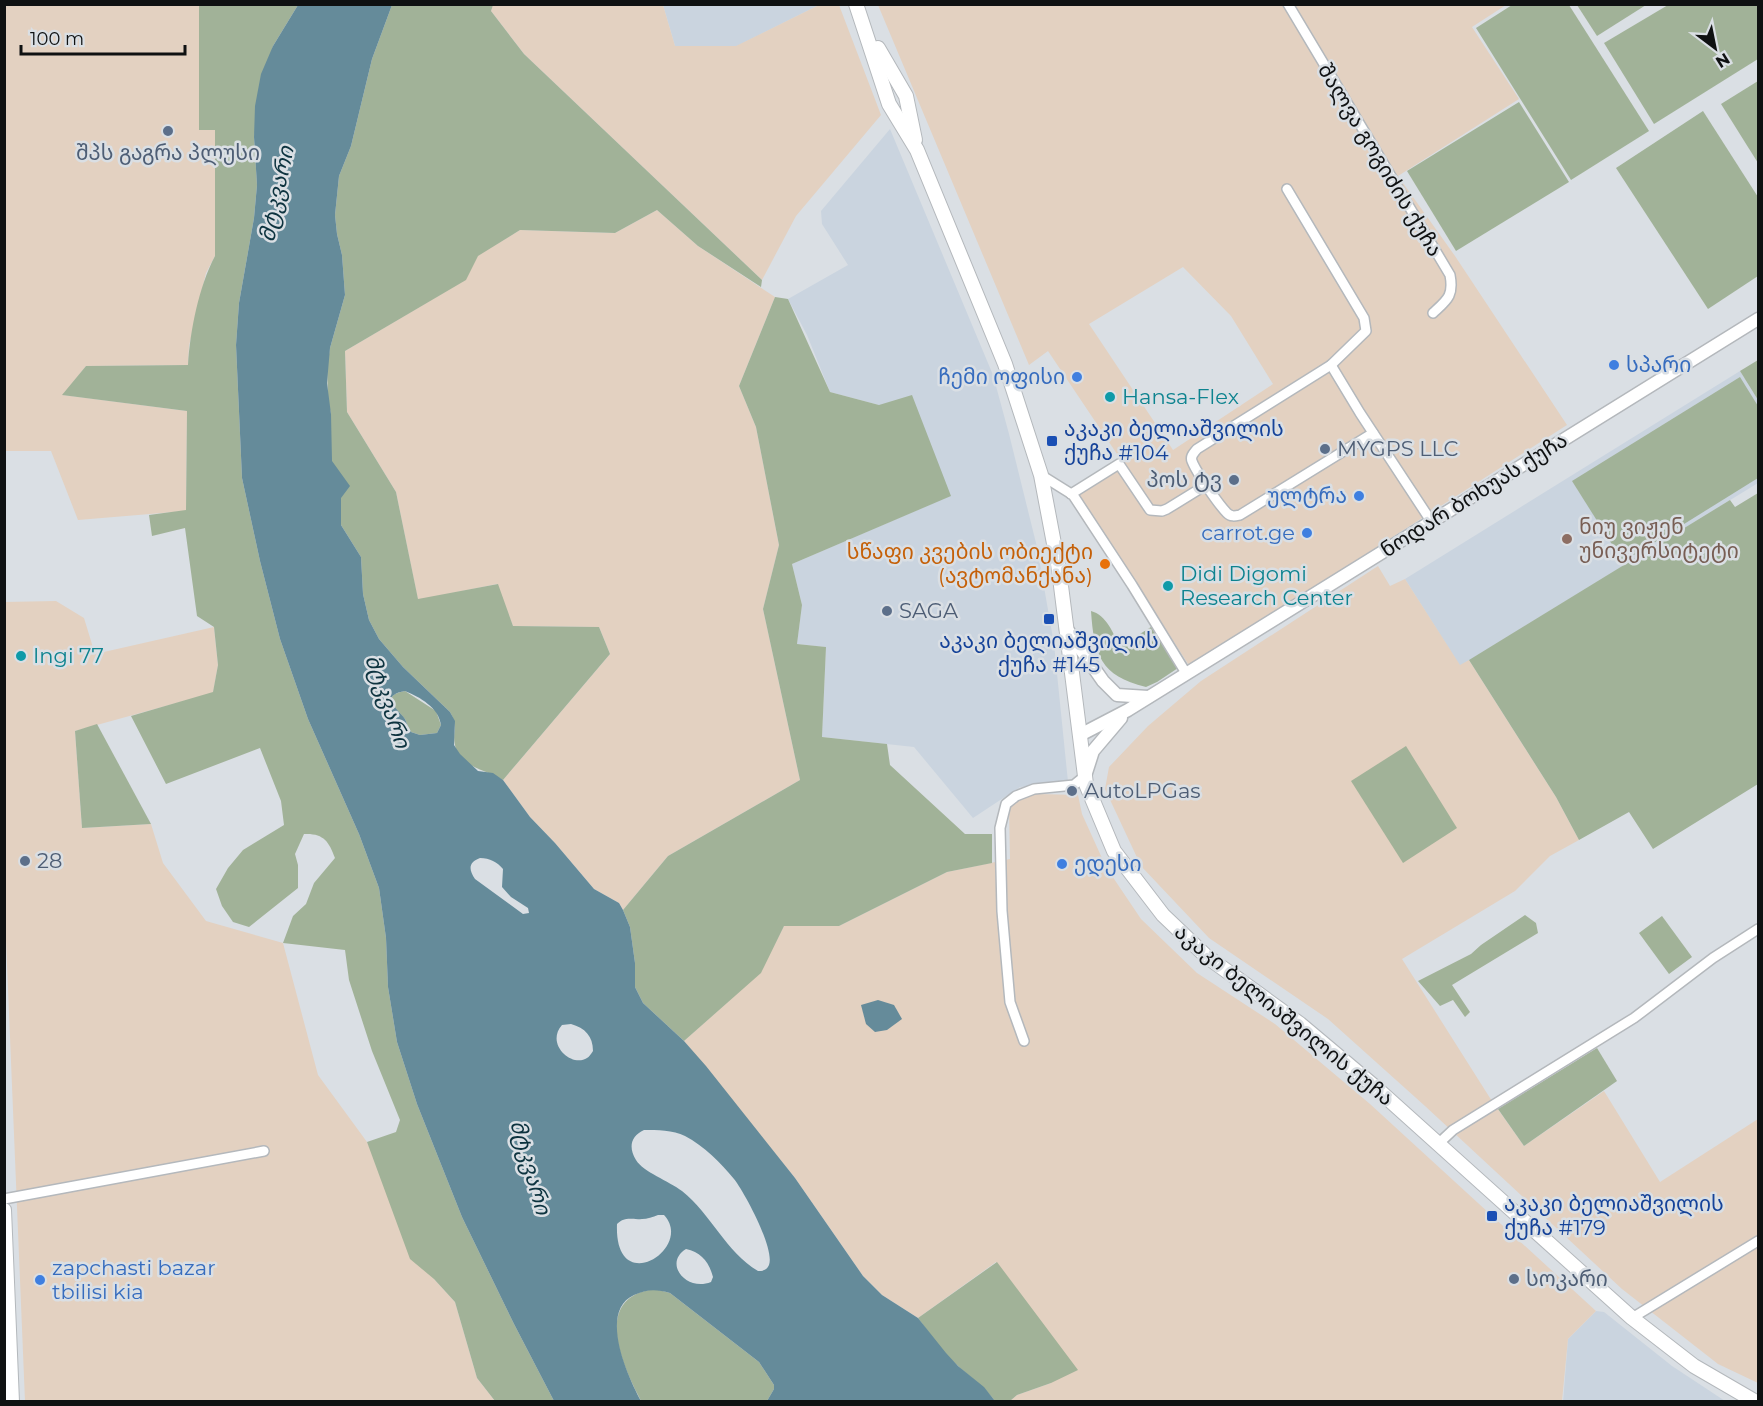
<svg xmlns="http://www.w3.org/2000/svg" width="1763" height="1406" viewBox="0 0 1763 1406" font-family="Montserrat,'Noto Sans Georgian',sans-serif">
<rect width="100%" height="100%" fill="#dadfe4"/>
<!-- built -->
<g fill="#cad4df">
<polygon points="663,5 819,5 737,46 675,46"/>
<polygon points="890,129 993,375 1009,434 1037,547 1054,644 1068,782 1020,787 973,818 914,747 822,737 826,647 797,644 802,605 792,564 950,496 879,405 830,392 807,335 788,299 848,265 822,224 821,211"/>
<polygon points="1740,371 1758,400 1758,483 1460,666 1405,579"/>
<polygon points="1596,1311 1604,1312 1672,1366 1725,1401 1563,1402 1568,1339"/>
</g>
<!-- industrial -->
<g fill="#e3d1c1" fill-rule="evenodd">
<polygon points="493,4 663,5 675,46 736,46 819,5 839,5 881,115 796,216 762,280 524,54 491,11"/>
<polygon points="4,5 199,5 199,130 215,130 215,256 206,273 189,346 188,365 86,366 63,395 187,411 186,511 78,520 51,451 5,451"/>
<path d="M878,5H1506L1472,27L1519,99L1398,176L1455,256L1567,425L1190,667L1075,488L1121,460L1048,351L1029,365ZM1183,267L1231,316L1273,384L1173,450L1089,324Z"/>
<polygon points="657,210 698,246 775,297 739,386 756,427 779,545 763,609 800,780 668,856 623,910 619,903 594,889 555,843 530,817 503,780 610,654 599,627 513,626 497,584 418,600 396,492 347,412 345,351 465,280 477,256 520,230 615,233"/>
<polygon points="1378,566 1390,586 1405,579 1460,665 1469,660 1556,797 1579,840 1550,856 1515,891 1402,959 1490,1098 1524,1146 1604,1091 1660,1182 1758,1119 1758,1383 1718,1364 1622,1289 1425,1106 1328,1019 1209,938 1141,866 1105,789 1109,767 1148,726 1201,681"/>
<polygon points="56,601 84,618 95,654 214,627 218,665 213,693 75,731 82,828 151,824 163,863 206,921 283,943 318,1075 367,1142 434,1279 455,1302 477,1378 495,1401 25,1401 5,916 4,602"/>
<polygon points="1038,794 1078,795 1082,814 1106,867 1141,919 1197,973 1275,1024 1370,1104 1596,1311 1568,1339 1562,1401 1010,1401 1017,1395 1051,1383 996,1262 918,1318 882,1295 863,1276 795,1178 684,1041 760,973 784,926 839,926 947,872 1010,859 1009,807 1018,797"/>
</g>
<!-- green -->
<g fill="#a1b298">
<path d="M199,5H298L273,46L254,137L257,185L254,218L239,303L236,345L242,478L260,561L280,639L308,719L359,834L379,888L386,938L388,987L397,1042L417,1104L462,1217L514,1324L554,1401H495L477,1378L455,1302L434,1279L410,1259L367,1142L396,1132L400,1120L372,1051L349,980L345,950L283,943L293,916L306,904L314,883L335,858C329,841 323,833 304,834L295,854L298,865V888L249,927L233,922L222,906L216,889L228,868L243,850L284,825L281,801L260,748L166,784L131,716L213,692L218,665L214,627L197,616L185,528L152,536L149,515L186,510L187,411L62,395L86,366L188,365C190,331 199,286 215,256V130H199Z"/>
<path d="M392,5H493L491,11L524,54L762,280L761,287L698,246L657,210L615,233L520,230L478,256L466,280L345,351L347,412L396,492L418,599L498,584L513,626L599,627L610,654L503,780C488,770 458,767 455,745C452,731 459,728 450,712L403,667L379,639L369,620L363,594L361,557L341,525V498L331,461V414L328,400L327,367L330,348L345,295L342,255L337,234L335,215L339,176L351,146L372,59Z"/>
<polygon points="1512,5 1569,5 1649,131 1571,180 1476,28"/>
<polygon points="1577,5 1646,5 1597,36"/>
<polygon points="1668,5 1758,5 1758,59 1654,124 1604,43"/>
<polygon points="1758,81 1758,163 1721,104"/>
<polygon points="1519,102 1569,182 1456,251 1407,171"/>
<polygon points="1703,111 1758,197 1758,276 1708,309 1616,168"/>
<polygon points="775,297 788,299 830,392 879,405 912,395 951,496 792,564 802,605 797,644 826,647 822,737 887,744 890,765 965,834 992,834 992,863 947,872 839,926 784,926 761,973 684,1041 643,1003 635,987 635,963 630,927 623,910 668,856 800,780 763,609 779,545 756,427 739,386"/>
<polygon points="1758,360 1758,400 1740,371"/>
<polygon points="1740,377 1758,406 1758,478 1623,562 1572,481"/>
<polygon points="1758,493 1758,784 1653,849 1629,812 1579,840 1556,797 1469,660 1730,500 1735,507"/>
<path d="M1091,611C1106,615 1114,633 1119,647L1151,627L1178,668L1157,682L1146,687C1100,676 1094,654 1091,611Z"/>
<path d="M405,691L436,711L441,725L437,733L420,735L411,732C408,728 407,723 405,719C398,709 378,696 405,691Z"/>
<polygon points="97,724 151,824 82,828 75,731"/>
<polygon points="1406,746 1457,828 1403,863 1351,781"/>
<polygon points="1525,915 1536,923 1538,933 1452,985 1470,1012 1465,1017 1453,1000 1440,1006 1418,981 1471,954 1481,945"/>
<polygon points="1662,916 1692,957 1669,974 1639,933"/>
<polygon points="1597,1048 1617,1081 1524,1146 1498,1109"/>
<path d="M997,1262L1078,1370L1051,1383L1017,1395L1010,1401H995C983,1385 972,1379 957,1365C942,1352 930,1334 918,1318Z"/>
<path d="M655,1289L670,1293L759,1362L774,1385V1389L767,1401H641C622,1365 591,1297 655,1289Z"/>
</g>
<!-- water -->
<g fill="#658b9a" fill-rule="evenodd">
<path d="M298,5H392L372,59L351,146L339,176L335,215L337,234L342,255L345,295L330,348L327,383L331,414L332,461L350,486L341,498V525L361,557L363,594L369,620L379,639L403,667L450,712L455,721L454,745L460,754L478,771L493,773L503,780L530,817L555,843L594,889L619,903L623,910L630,927L635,963V987L643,1003L684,1041L706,1066L795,1178L863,1276L882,1295L918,1318L946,1353L958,1366L984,1387L995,1401H767L774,1389V1385L759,1362L670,1293C656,1289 647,1289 634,1295C598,1311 628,1377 641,1401H554L514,1324L462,1217L417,1104L397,1042L388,987L386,938L379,888L359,834L308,719L280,639L260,561L242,478L236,345L239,303L254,218L257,185L254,137L255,106L261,74L273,46ZM405,691C420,697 439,708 441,725L437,733L420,735L411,732C408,728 407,723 405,719C398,709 378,696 405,691ZM480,858C490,858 497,862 503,869L502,887L511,897L528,908L529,913L523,914L475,879C468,869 469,862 480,858ZM571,1024C585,1028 593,1036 593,1051C591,1054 589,1057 587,1058C572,1068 545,1044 562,1025ZM644,1130C657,1130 673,1130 685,1136C704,1146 721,1163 734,1179C745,1193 775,1249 769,1265C767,1270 763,1271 758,1271C726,1252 711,1214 682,1191C669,1181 643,1172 636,1160C628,1147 631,1136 644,1130ZM658,1215H664C695,1248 614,1300 617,1224C626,1216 631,1220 642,1219C647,1219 653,1217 658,1215ZM686,1249C701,1252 709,1262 713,1277L711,1282C686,1292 663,1263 686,1249Z"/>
<polygon points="878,1000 894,1005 902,1019 887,1030 875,1032 866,1024 861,1005"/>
</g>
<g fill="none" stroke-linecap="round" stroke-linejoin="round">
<!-- minor casing -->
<g stroke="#b4b8bc" stroke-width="12">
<g id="minor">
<path d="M1288,4L1450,275C1454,296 1447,300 1433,313"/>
<path d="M1287,189L1364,318L1366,331L1331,365L1197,449C1194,453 1190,456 1192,461C1196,472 1219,505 1227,513C1231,517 1235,516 1240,515L1373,433"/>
<polyline points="1331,365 1360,413 1431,521"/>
<polyline points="1041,475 1073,495 1132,585 1186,673"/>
<polyline points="1071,494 1119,464 1150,510 1162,511 1167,509 1206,485"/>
<polyline points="1024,1041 1010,1002 1002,911 1000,828 1006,804 1016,796 1034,789 1074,785 1085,776"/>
<polyline points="1438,1144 1453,1130 1634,1018 1713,958 1758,929"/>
<polyline points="4,1199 264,1151"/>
<polyline points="1632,1318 1758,1241"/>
</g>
</g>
<!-- tertiary casing -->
<g stroke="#b4b8bc" stroke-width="15">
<g id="tertiary">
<polyline points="1066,628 1103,681 1117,695 1148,697"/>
<polyline points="1080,735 1128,710 1758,319"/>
<polyline points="1085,776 1093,751 1121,718"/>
</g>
</g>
<!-- secondary casing -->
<g stroke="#b4b8bc" stroke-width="16">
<g id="secondary">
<polyline points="856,4 889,104 917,150 1005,364 1041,475 1059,570 1086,784 1114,851 1163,915 1206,956 1300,1024 1375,1087 1632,1318 1694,1366 1756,1402"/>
<polyline points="878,48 906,96 915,140"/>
<polyline points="4,1210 12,1402"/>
</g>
</g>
<!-- minor -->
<use href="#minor" stroke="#fff" stroke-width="9"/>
<!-- tertiary -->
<use href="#tertiary" stroke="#fff" stroke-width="12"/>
<!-- secondary -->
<use href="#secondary" stroke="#fff" stroke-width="14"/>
</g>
<!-- markers -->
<g fill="#5c6f8a" stroke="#dadfe4" stroke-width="2">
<circle cx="168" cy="131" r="6"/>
<circle cx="1325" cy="449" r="6"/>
<circle cx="1234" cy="480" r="6"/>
<circle cx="887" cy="611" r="6"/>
<circle cx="1072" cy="791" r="6"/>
<circle cx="25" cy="861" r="6"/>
<circle cx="1514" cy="1279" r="6"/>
</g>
<g fill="#3f7fe0" stroke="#dadfe4" stroke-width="2">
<circle cx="1614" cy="365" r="6"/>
<circle cx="1077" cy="377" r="6"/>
<circle cx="1359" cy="496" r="6"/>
<circle cx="1307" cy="533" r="6"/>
<circle cx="1062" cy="864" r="6"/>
<circle cx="40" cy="1280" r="6"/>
</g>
<g fill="#0f9aa8" stroke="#dadfe4" stroke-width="2">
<circle cx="1110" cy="397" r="6"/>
<circle cx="1168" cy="586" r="6"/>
<circle cx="21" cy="656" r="6"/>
</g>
<g fill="#1a4fb4" stroke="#dadfe4" stroke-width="2">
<rect x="1046" y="435" width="12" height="12" rx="3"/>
<rect x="1043" y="613" width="12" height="12" rx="3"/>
<rect x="1486" y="1210" width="12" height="12" rx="3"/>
</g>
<circle fill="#8d6e63" stroke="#dadfe4" stroke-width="2" cx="1567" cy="539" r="6"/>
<circle fill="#e8710a" stroke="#dadfe4" stroke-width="2" cx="1105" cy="564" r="6"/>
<g text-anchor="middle" stroke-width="5" stroke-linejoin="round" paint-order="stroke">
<!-- service labels -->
<g font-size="21" fill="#4e5e75" stroke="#dadfe4" text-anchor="start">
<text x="168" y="160" text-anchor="middle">შპს გაგრა პლუსი</text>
<text x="1337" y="456">MYGPS LLC</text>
<text x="1222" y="487" text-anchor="end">პოს ტვ</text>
<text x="899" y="618">SAGA</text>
<text x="1084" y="798">AutoLPGas</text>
<text x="37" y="868">28</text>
<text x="1526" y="1286">სოკარი</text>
</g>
<!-- street labels -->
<g font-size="21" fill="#0f1112" stroke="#dadfe4">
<text transform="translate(1380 160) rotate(59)" y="7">შალვა გოგიძის ქუჩა</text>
<text transform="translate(1474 495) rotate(-32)" y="7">ნოდარ ბოხუას ქუჩა</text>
<text transform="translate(1284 1015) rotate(39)" y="7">აკაკი ბელიაშვილის ქუჩა</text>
</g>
<!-- shop labels -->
<g font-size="21" fill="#366cbe" stroke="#dadfe4" text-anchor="start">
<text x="1626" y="372">სპარი</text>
<text x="1065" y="384" text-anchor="end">ჩემი ოფისი</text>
<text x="1347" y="503" text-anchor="end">ულტრა</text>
<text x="1295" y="540" text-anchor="end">carrot.ge</text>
<text x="1074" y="871">ედესი</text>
<text x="52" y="1275">zapchasti bazar<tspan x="52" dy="24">tbilisi kia</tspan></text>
</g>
<!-- culture labels -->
<g font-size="21" fill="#0d838f" stroke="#dadfe4" text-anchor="start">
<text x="1122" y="404">Hansa-Flex</text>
<text x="1180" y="581">Didi Digomi<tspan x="1180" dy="24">Research Center</tspan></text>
<text x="33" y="663">Ingi 77</text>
</g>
<!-- transit labels -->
<g font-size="21" fill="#164399" stroke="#dadfe4" text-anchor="start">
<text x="1064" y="436">აკაკი ბელიაშვილის<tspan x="1064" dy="24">ქუჩა #104</tspan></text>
<text x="1049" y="648" text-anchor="middle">აკაკი ბელიაშვილის<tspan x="1049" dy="24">ქუჩა #145</tspan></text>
<text x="1504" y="1211">აკაკი ბელიაშვილის<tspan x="1504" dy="24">ქუჩა #179</tspan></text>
</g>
<!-- education labels -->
<g font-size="21" fill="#785e54" stroke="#dadfe4" text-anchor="start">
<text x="1579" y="534">ნიუ ვიჟენ<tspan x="1579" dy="24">უნივერსიტეტი</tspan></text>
</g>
<!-- food labels -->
<g font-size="21" fill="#c56008" stroke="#dadfe4" text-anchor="end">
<text x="1093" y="559">სწაფი კვების ობიექტი<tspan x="1093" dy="24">(ავტომანქანა)</tspan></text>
</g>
<!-- water labels -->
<g font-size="22" font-style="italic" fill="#0d333f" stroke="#dadfe4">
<text transform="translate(276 194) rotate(-78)" y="8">მტკვარი</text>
<text transform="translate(388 701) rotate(71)" y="8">მტკვარი</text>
<text transform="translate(531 1167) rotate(74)" y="8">მტკვარი</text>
</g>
</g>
<!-- border -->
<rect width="1763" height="1406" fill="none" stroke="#0f1112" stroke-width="12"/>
<!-- north arrow -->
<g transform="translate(1715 48) rotate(148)" stroke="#dadfe4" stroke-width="4.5" paint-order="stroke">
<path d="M0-4.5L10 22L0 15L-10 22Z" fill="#0f1112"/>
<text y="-9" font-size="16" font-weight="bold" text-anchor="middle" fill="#0f1112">N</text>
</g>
<!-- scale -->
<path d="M21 45v9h164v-9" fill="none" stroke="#0f1112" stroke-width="3"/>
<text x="30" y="45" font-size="18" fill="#0f1112" stroke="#dadfe4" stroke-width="4.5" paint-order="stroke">100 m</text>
</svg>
